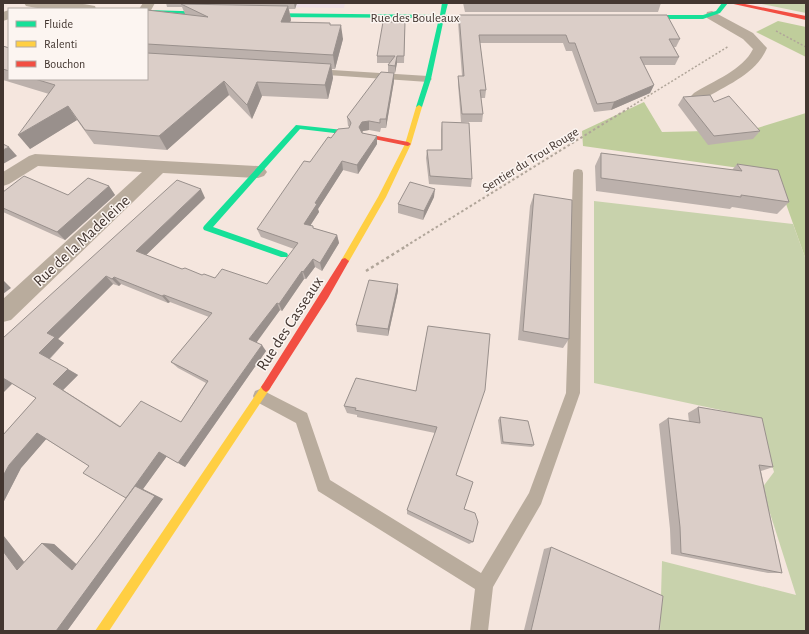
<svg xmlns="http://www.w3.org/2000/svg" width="809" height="634" viewBox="0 0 809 634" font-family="'Alegreya Sans',sans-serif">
<rect width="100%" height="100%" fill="#f5e6de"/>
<!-- education -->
<polygon fill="#eedfe5" points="345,3 344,8 201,6 201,4 164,4"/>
<!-- green -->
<g fill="#c8d2ac">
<polygon points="757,3 806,3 806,13"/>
<polygon points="594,201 793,224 806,260 806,631 660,631 662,561 796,595 762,488 774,472 758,418 594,383"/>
</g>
<!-- forest -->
<g fill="#bfcd9b">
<polygon points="778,21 806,27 806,57 756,32"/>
<polygon points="644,102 662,132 751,130 806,113 806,260 775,173 583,146 582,131"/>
</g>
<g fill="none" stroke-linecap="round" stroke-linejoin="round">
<!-- path-far2 -->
<g stroke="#b0a599" stroke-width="1.5" stroke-dasharray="2 2" stroke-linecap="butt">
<polyline points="776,31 806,47"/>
<polyline points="627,109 729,46"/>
</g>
<!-- path-far1 -->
<polyline stroke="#b0a599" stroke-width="2" stroke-dasharray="2.5 2.5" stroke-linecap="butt" points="406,246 629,108"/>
<!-- path -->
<polyline stroke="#b0a599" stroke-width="2.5" stroke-dasharray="3 3" stroke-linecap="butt" points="366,271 408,245"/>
<!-- lane -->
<g fill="#b9ac9d" fill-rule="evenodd">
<polygon points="316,69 428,76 432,79 428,82 313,74 312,72"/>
<polygon points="578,169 582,170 583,173 580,393 541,504 493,587 488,631 470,631 475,589 318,491 296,423 255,401 253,396 255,391 260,389 307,413 330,480 481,573 529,493 566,393 573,173 574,170"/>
</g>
<!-- street -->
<g fill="#b9ac9d" fill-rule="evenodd">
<path d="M24,3C47,3 72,1 95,6L96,9C73,9 48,11 26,6Z"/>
<polygon points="143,3 155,3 150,12 147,12 147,9 139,9"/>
<polygon points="9,10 9,19 3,21 3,12"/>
<path d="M712,11L753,33L767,48C756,74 727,85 704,99L699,101L694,99L691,96L694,93C713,81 743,70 753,49L743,39L707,18L706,15L707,12Z"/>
<polygon points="35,154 258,166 264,168 267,172 264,176 258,178 163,173 11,320 3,322 3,299 142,172 38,166 9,184 3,186 3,172 29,156"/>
</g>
<!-- fast -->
<g fill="#16e098" fill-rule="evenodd">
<polygon points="442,3 448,3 445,15 455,15 458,17 455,19 444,18 431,79 422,107 419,109 416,107 425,79 439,18 260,17 257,15 260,13 440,15"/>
<polygon points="722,3 728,3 720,13 703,19 638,19 635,17 638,15 703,15 716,11"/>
<polygon points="147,10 215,12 218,14 215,16 147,14"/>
<polygon points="296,125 343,130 346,132 343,134 300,129 213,227 287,253 288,255 287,257 281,257 204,230 203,228 204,226"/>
</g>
<!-- slow -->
<g fill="#ffcf43" fill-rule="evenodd">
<polygon points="419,105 422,107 411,144 386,197 348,263 342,263 341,261 342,259 378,197 405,144 416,107"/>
<polygon points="266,382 269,384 271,387 269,390 109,631 95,631 263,384"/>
</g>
<!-- jam -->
<g fill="#f24e42" fill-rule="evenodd">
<polygon points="729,3 740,3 806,16 806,20"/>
<polygon points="367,134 408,142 411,144 408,146 369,138 366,136"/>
<polygon points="345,258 349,261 328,298 269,390 266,392 263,390 261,387 263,384 342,259"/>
</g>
</g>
<!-- wall -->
<g fill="#bcb1ac" fill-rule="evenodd">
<polygon points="166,3 297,3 295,9 289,9 291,20 290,22 330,23 330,25 343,39 335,69 332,69 333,78 328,99 262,96 252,119 229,95 167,150 94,144 77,120 30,149 49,94 3,80 3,46 9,48 9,79 147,79 147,10 185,14 182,7 167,7"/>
<polygon points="463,3 661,3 658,12 465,12"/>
<polygon points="459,15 680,39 676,47 674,47 679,57 675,65 644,65 654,85 650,93 611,110 594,112 572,51 566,51 563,43 480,43 486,90 485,98 481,98 483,114 482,122 461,122 458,84 458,76 462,76 458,22"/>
<polygon points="405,29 404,63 397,63 395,73 388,72 388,65 390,63 377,63 377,56"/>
<path d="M394,81L386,128H381L380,132L369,130L363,131L362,132L377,144L358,174L343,170L318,209L319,212L310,226L313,228L337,235L339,243L322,271L315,267L306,279H304L282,311L280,310L256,342L266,351L185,467L167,456L143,489L163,499L67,631H3V535L24,562L42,543L54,544L77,565L99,535L126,498L89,466L46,439L21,468L3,503V435L36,398L12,383L3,338L205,198L146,255L182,269L202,275L215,278L267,284L294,249L261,237L257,229L310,162L331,138L349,128L350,127L348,126L347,117ZM113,284L119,286L121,284L168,303L170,302L209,317L171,362L178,368L206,383L181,422L120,426L63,390L78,375L50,359L64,343L58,339Z"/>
<polygon points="683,97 714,102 760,131 753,139 708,145 678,105"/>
<polygon points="442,122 472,179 471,187 429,184 426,158 427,150 441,150 441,130"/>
<polygon points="601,153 732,170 737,164 789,202 777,214 732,207 730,209 596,191 595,166"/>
<polygon points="109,186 115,195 65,240 3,212 3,192 68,195"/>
<polygon points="534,194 569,339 563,348 518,340 530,206"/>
<polygon points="434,197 423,220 398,213 398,204"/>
<polygon points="398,284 398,291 388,336 357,332 356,325"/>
<polygon points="428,326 456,475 473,542 469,544 407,514 407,510 435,433 357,417 357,415 347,413 344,406 416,391"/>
<polygon points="698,407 773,467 761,471 782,573 768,573 671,554 670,529 659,424 668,418 689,422 688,413"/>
<polygon points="500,417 534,445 532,447 501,444 498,420"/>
<polygon points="551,547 659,631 527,631 524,630 544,549"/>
</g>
<!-- shaded-wall -->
<g fill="#99908c">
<polygon points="294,3 297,3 295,9"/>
<polygon points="288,6 291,20 284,36 281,22"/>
<polygon points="341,25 343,39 335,69 333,55"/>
<polygon points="397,56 397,63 395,73 395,66"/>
<polygon points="331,64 333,78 328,99 325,85"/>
<polygon points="394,73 394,81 386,128 386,119"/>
<polygon points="224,81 229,95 167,150 159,136"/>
<polygon points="257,82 262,96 252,119 247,105"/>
<polygon points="654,85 650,93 611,110 614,102"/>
<polygon points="68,106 77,120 30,149 18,135"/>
<polygon points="369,121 369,130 363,131 360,135 359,127 362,122"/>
<polygon points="377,136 377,144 358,174 357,165"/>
<polygon points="9,147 17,156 3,164 3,150"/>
<polygon points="342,161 343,170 318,209 319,212 306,232 304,224 315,203"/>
<polygon points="109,186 115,195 65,240 57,232"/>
<polygon points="201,189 205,198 142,259 136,251"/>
<polygon points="435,189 434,197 423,220 424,211"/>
<polygon points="337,235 339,243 322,271 320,263"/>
<polygon points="313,259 315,267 306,279 303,272"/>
<polygon points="302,271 304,279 282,311 279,304"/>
<polygon points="106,276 113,284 58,339 64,343 49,359 39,353 47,333"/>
<polygon points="114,277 121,284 119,286 112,279"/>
<polygon points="3,280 11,288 3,294"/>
<polygon points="398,284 398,291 388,336 388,329"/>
<polygon points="164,295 170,302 168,303 162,296"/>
<polygon points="277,303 280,310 254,346 249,339"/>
<polygon points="262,345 266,351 185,467 178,463"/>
<polygon points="68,369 78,375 63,390 128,431 53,384"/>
<polygon points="3,378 13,383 3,393"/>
<polygon points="37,433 48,437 21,468 3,503 3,476 9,465"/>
<polygon points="159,452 167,456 143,489 163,499 67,631 56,631 126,498"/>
<polygon points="3,535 31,571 17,570 3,551"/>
<polygon points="42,543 54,544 84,571 72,570"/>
</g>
<!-- building -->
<g fill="#dbcec8" stroke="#99908c" fill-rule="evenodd">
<polygon points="181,4 288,6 281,22 330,23 330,25 341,25 333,55 147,44 147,10 208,17"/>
<polygon points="459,15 667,15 680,39 669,39 679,57 640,57 654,85 614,102 597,104 575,43 569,43 566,35 479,35 486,90 480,90 483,114 462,114 458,76 464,76"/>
<polygon points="383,22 405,22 404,56 397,56 395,66 388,65 395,56 377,56"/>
<polygon points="3,46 9,48 9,71 3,69"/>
<polygon points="147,53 331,64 325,85 257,82 247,105 224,81 159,136 85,130 68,106 18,135 55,85 35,79 147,79"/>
<path d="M381,72L394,73L386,119H380V123L369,121L362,122L359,127L362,133L377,136L357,165L342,161L315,203L317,204L304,224L313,226V228L337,235L320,263L313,259L303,272L302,271L279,304L277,303L249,339L262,345L178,463L159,452L126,498L83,473L89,466L37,433L9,465L3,476V435L36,398L3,378V338L177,180L201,189L136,251L182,269L185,268L202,275L204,274L215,278L222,269L267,284L298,243L257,229L304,161L310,162L328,137L331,138L338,129L349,128L351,123L349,119L347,117ZM106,276L112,279L114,277L162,296L164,295L212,313L171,362L208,381L181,422L141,401L120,427L53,384L68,369L39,353L55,337L47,333Z"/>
<polygon points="710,95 714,102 729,96 760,131 714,136 683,97"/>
<polygon points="442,122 469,123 472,179 430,176 427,150 442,150"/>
<polygon points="3,144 9,147 3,150"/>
<polygon points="601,153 742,171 737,164 778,170 789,202 741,195 741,197 601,178"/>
<polygon points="24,176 68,195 88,178 109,186 57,232 3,208 3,192"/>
<polygon points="410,182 435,189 424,211 398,204"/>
<polygon points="534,194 572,200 569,339 523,331"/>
<polygon points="369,280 398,284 388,329 356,325"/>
<polygon points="428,326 490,334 485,390 456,475 473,482 464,509 475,513 478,522 473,542 407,510 437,427 355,410 356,408 344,406 356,378 416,391"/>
<polygon points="698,407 762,418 773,467 759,465 782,573 681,553 680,527 668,418 700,423"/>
<polygon points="500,417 528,421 534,445 503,442"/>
<polygon points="135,486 155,496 56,631 3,631 3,551 17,570 42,543 72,570 99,535"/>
<polygon points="551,547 663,596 659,631 531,631"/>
</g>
<g text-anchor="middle" stroke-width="3" stroke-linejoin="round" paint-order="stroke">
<!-- far-street labels -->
<g font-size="13" fill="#433630" stroke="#fcf5f1">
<text x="415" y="22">Rue des Bouleaux</text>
<text transform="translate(530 159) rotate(-32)" y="5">Sentier du Trou Rouge</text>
</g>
<!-- street labels -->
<g font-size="16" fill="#433630" stroke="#fcf5f1">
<text transform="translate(81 240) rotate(-43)" y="6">Rue de la Madeleine</text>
<text transform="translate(289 323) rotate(-57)" y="6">Rue des Casseaux</text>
</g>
</g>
<!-- border -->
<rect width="809" height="634" fill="none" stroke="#433630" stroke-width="8"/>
<!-- legend -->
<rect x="8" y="8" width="140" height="72" fill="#fcf5f1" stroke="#b2a9a4"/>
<rect x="16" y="21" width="20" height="6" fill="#16e098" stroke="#b2a9a4"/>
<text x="44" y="28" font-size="12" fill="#433630">Fluide</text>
<rect x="16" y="41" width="20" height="6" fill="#ffcf43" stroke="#b2a9a4"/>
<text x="44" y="48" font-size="12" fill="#433630">Ralenti</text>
<rect x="16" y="61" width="20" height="6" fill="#f24e42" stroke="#b2a9a4"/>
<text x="44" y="68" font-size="12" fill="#433630">Bouchon</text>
</svg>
